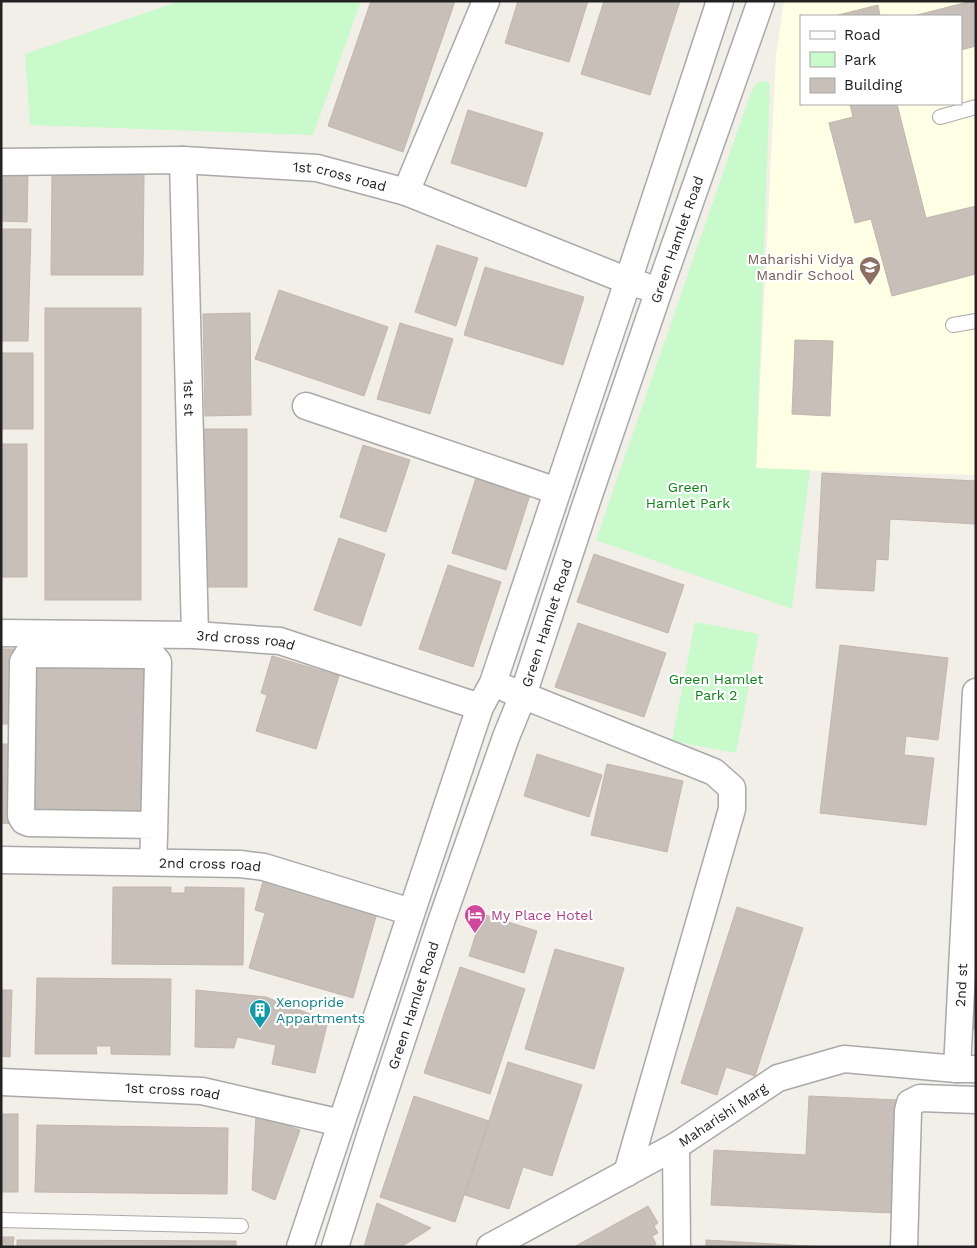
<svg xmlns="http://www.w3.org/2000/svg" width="977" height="1248" viewBox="0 0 977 1248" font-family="'Work Sans',sans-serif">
<rect width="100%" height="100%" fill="#f2efe9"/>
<!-- education -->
<path fill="#ffffe5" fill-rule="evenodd" d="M784,1H976V475L756,469L776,55ZM801,16H961V104H801Z"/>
<!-- park -->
<g fill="#c8facc">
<polygon points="180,1 361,1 313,135 30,125 25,54"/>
<polygon points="764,81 770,83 756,468 810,470 792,609 596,540 751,92 757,83"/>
<polygon points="695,622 759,634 736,753 672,741"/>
</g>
<!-- building -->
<g fill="#c7bfb8" stroke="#c4b6ab">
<polygon points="371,1 455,1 403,152 328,126"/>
<polygon points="518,1 588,1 569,62 505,43"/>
<polygon points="604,1 680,1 650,95 581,74"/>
<polygon points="972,1 976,1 976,46 961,50 961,16 913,16"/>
<polygon points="878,5 880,16 834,16"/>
<polygon points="850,104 897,104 926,218 976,206 976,274 892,296 871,219 855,223 829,123 853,117"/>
<polygon points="468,110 543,133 526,187 451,163"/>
<polygon points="1,173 28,173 27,222 1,221"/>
<polygon points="52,173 144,173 143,275 51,275"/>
<polygon points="1,229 31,229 28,341 1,341"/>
<polygon points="437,245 478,258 456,326 415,312"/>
<polygon points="485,267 584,297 563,365 464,335"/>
<polygon points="279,290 388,327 364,396 255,359"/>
<rect x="45" y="308" width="96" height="292"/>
<polygon points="250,313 251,415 205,416 203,314"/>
<polygon points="400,323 453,339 430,414 377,399"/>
<polygon points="795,340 833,341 830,416 792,414"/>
<rect x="1" y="353" width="32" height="76"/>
<rect x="201" y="429" width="46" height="158"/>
<rect x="1" y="444" width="26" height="133"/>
<polygon points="363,445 410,460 386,532 340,517"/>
<polygon points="822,473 976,481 976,524 890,519 888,560 876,559 874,591 816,588"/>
<polygon points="476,478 530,495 506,570 452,553"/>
<polygon points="339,538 385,554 361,626 314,610"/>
<polygon points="594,554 684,585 668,633 577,602"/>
<polygon points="448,565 501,582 473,667 419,649"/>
<polygon points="578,623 666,653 644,717 555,687"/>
<polygon points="840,645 948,658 938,740 906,736 904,755 934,758 926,825 820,813"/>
<polygon points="1,649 16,649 17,724 1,724"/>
<polygon points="272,656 339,676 316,749 256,731 267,695 261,693"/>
<polygon points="29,658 148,659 146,818 28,818"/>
<polygon points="1,744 16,744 15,824 1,823"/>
<polygon points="537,754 602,775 589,817 524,796"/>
<polygon points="607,764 683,781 667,852 591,835"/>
<polygon points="263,881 377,913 353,998 249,968 265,913 255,910"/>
<polygon points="113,887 171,887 171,893 185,893 185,887 244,888 243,965 112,964"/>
<polygon points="737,907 803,928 755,1076 726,1067 717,1095 681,1083"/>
<polygon points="482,914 537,931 524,973 469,956"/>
<polygon points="555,949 624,968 594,1069 525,1049"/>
<polygon points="975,950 976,950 976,1029 973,1029"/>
<polygon points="460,967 525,989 490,1094 424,1073"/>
<polygon points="37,978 171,979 170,1055 111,1054 111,1046 96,1046 97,1054 35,1054"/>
<polygon points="1,990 12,990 10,1057 1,1056"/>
<polygon points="196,990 266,997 328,1021 315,1073 272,1064 276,1045 237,1037 234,1048 195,1047"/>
<polygon points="508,1062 582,1085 552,1176 523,1167 509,1209 465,1195"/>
<polygon points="414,1096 489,1121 455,1222 380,1197"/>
<polygon points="809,1096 898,1100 892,1213 711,1205 714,1150 806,1155"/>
<rect x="1" y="1114" width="17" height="78"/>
<polygon points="256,1115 300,1130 275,1200 252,1190"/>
<polygon points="37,1125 228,1128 227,1194 35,1192"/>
<polygon points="377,1203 431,1228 401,1247 364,1247"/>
<polygon points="648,1206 658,1223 654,1226 658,1233 652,1236 656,1244 653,1247 574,1247"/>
<polygon points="1,1237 14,1237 13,1247 1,1247"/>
<polygon points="17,1240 236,1241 236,1247 17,1247"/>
<polygon points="706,1240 825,1247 706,1247"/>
</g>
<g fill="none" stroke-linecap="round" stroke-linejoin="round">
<!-- service casing -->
<g stroke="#a9a9a9" stroke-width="16">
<g id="service">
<polyline points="940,117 976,107"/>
<polyline points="953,325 976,321"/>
<polyline points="1,1220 241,1226"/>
</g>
</g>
<!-- minor casing -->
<g stroke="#a9a9a9" stroke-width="29">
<g id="minor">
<path id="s1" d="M183,160L195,635"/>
<path id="s2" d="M1,162L183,160L317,168L406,192L628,281L644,286"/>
<polyline points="406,192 486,1"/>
<polyline points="306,406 557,491"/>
<path id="s3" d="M1,633L195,635L280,641L480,707"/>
<polyline points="507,689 714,772 732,788 732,809 627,1173"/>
<path id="s4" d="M1,860L240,864L264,867L411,912"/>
<polyline points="153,862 154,837 158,662 154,657 148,655 28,654 23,662 21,816 24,821 29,823 154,825"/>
<path id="s5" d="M957,1069L976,692"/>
<path id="s6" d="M1,1082L202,1091L341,1123"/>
<polyline points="676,1146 677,1247"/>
<polyline points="300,1247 480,707 493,683 628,281 720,1"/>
<path id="s7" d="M335,1247L371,1133L441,922L506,737L523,695L587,501L659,290L761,1"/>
<path id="s8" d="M490,1247L676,1146L778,1078L844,1059L957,1069H976"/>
<polyline points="904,1247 908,1111 910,1103 920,1098 976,1100"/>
</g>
</g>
<!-- service -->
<use href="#service" stroke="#fff" stroke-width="14"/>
<!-- minor -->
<use href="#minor" stroke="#fff" stroke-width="26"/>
</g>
<!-- icons -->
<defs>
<g id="school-pin" transform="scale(1.125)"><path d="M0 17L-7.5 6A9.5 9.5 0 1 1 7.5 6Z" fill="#8d6e63" stroke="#fff"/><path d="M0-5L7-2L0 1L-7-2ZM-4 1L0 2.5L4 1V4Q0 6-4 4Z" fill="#fff"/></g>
<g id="hotel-pin" transform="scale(1.125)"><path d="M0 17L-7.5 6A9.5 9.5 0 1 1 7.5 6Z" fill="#d1479c" stroke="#fff"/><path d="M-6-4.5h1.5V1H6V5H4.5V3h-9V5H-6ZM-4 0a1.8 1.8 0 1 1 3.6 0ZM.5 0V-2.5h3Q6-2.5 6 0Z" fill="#fff"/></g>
<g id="building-pin" transform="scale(1.125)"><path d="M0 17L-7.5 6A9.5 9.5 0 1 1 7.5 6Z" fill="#0f9aa8" stroke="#fff"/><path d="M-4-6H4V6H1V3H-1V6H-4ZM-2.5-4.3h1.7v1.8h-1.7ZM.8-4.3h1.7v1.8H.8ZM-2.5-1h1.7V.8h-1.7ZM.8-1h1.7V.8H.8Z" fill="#fff"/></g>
</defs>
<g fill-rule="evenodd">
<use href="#school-pin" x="870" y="267"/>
<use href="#hotel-pin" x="475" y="915"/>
<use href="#building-pin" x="260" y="1010"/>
</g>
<g text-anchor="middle" stroke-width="4.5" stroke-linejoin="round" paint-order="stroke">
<!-- street labels -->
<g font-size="14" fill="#222" stroke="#fff">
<text dy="5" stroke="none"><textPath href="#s2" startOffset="340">1st cross road</textPath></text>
<text dy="5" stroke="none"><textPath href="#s7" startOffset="1064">Green Hamlet Road</textPath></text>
<text dy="5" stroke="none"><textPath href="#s1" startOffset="238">1st st</textPath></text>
<text dy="5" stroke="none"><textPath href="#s7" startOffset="659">Green Hamlet Road</textPath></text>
<text dy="5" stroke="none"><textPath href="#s3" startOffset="245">3rd cross road</textPath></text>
<text dy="5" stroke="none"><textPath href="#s4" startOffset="209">2nd cross road</textPath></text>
<text dy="5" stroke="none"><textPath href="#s5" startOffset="84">2nd st</textPath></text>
<text dy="5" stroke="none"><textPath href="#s7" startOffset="254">Green Hamlet Road</textPath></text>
<text dy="5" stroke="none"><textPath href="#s6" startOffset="172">1st cross road</textPath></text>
<text dy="5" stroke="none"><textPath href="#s8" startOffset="268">Maharishi Marg</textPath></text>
</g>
<!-- education labels -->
<g font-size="14" fill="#785e54" stroke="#fff" text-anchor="end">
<text x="854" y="264">Maharishi Vidya<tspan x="854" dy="16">Mandir School</tspan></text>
</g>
<!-- park labels -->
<g font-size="14" fill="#0c8416" stroke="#fff">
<text x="688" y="492">Green<tspan x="688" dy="16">Hamlet Park</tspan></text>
<text x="716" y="684">Green Hamlet<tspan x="716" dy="16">Park 2</tspan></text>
</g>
<!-- hotel labels -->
<g font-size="14" fill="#b23c85" stroke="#fff" text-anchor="start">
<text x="491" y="920">My Place Hotel</text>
</g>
<!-- culture labels -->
<g font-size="14" fill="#0d838f" stroke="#fff" text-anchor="start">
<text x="276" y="1007">Xenopride<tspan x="276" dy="16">Appartments</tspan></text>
</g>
</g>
<!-- border -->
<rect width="977" height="1248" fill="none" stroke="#222222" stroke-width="5"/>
<!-- legend -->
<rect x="800" y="15" width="162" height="90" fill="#ffffff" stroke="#a7a7a7"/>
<rect x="810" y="31" width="25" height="8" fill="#ffffff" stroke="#a7a7a7"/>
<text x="844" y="40" font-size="15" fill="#222222">Road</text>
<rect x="810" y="52" width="25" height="15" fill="#c8facc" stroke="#a7a7a7"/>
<text x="844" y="65" font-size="15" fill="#222222">Park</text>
<rect x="810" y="78" width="25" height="15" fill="#c7bfb8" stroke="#a7a7a7"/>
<text x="844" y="90" font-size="15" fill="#222222">Building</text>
</svg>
